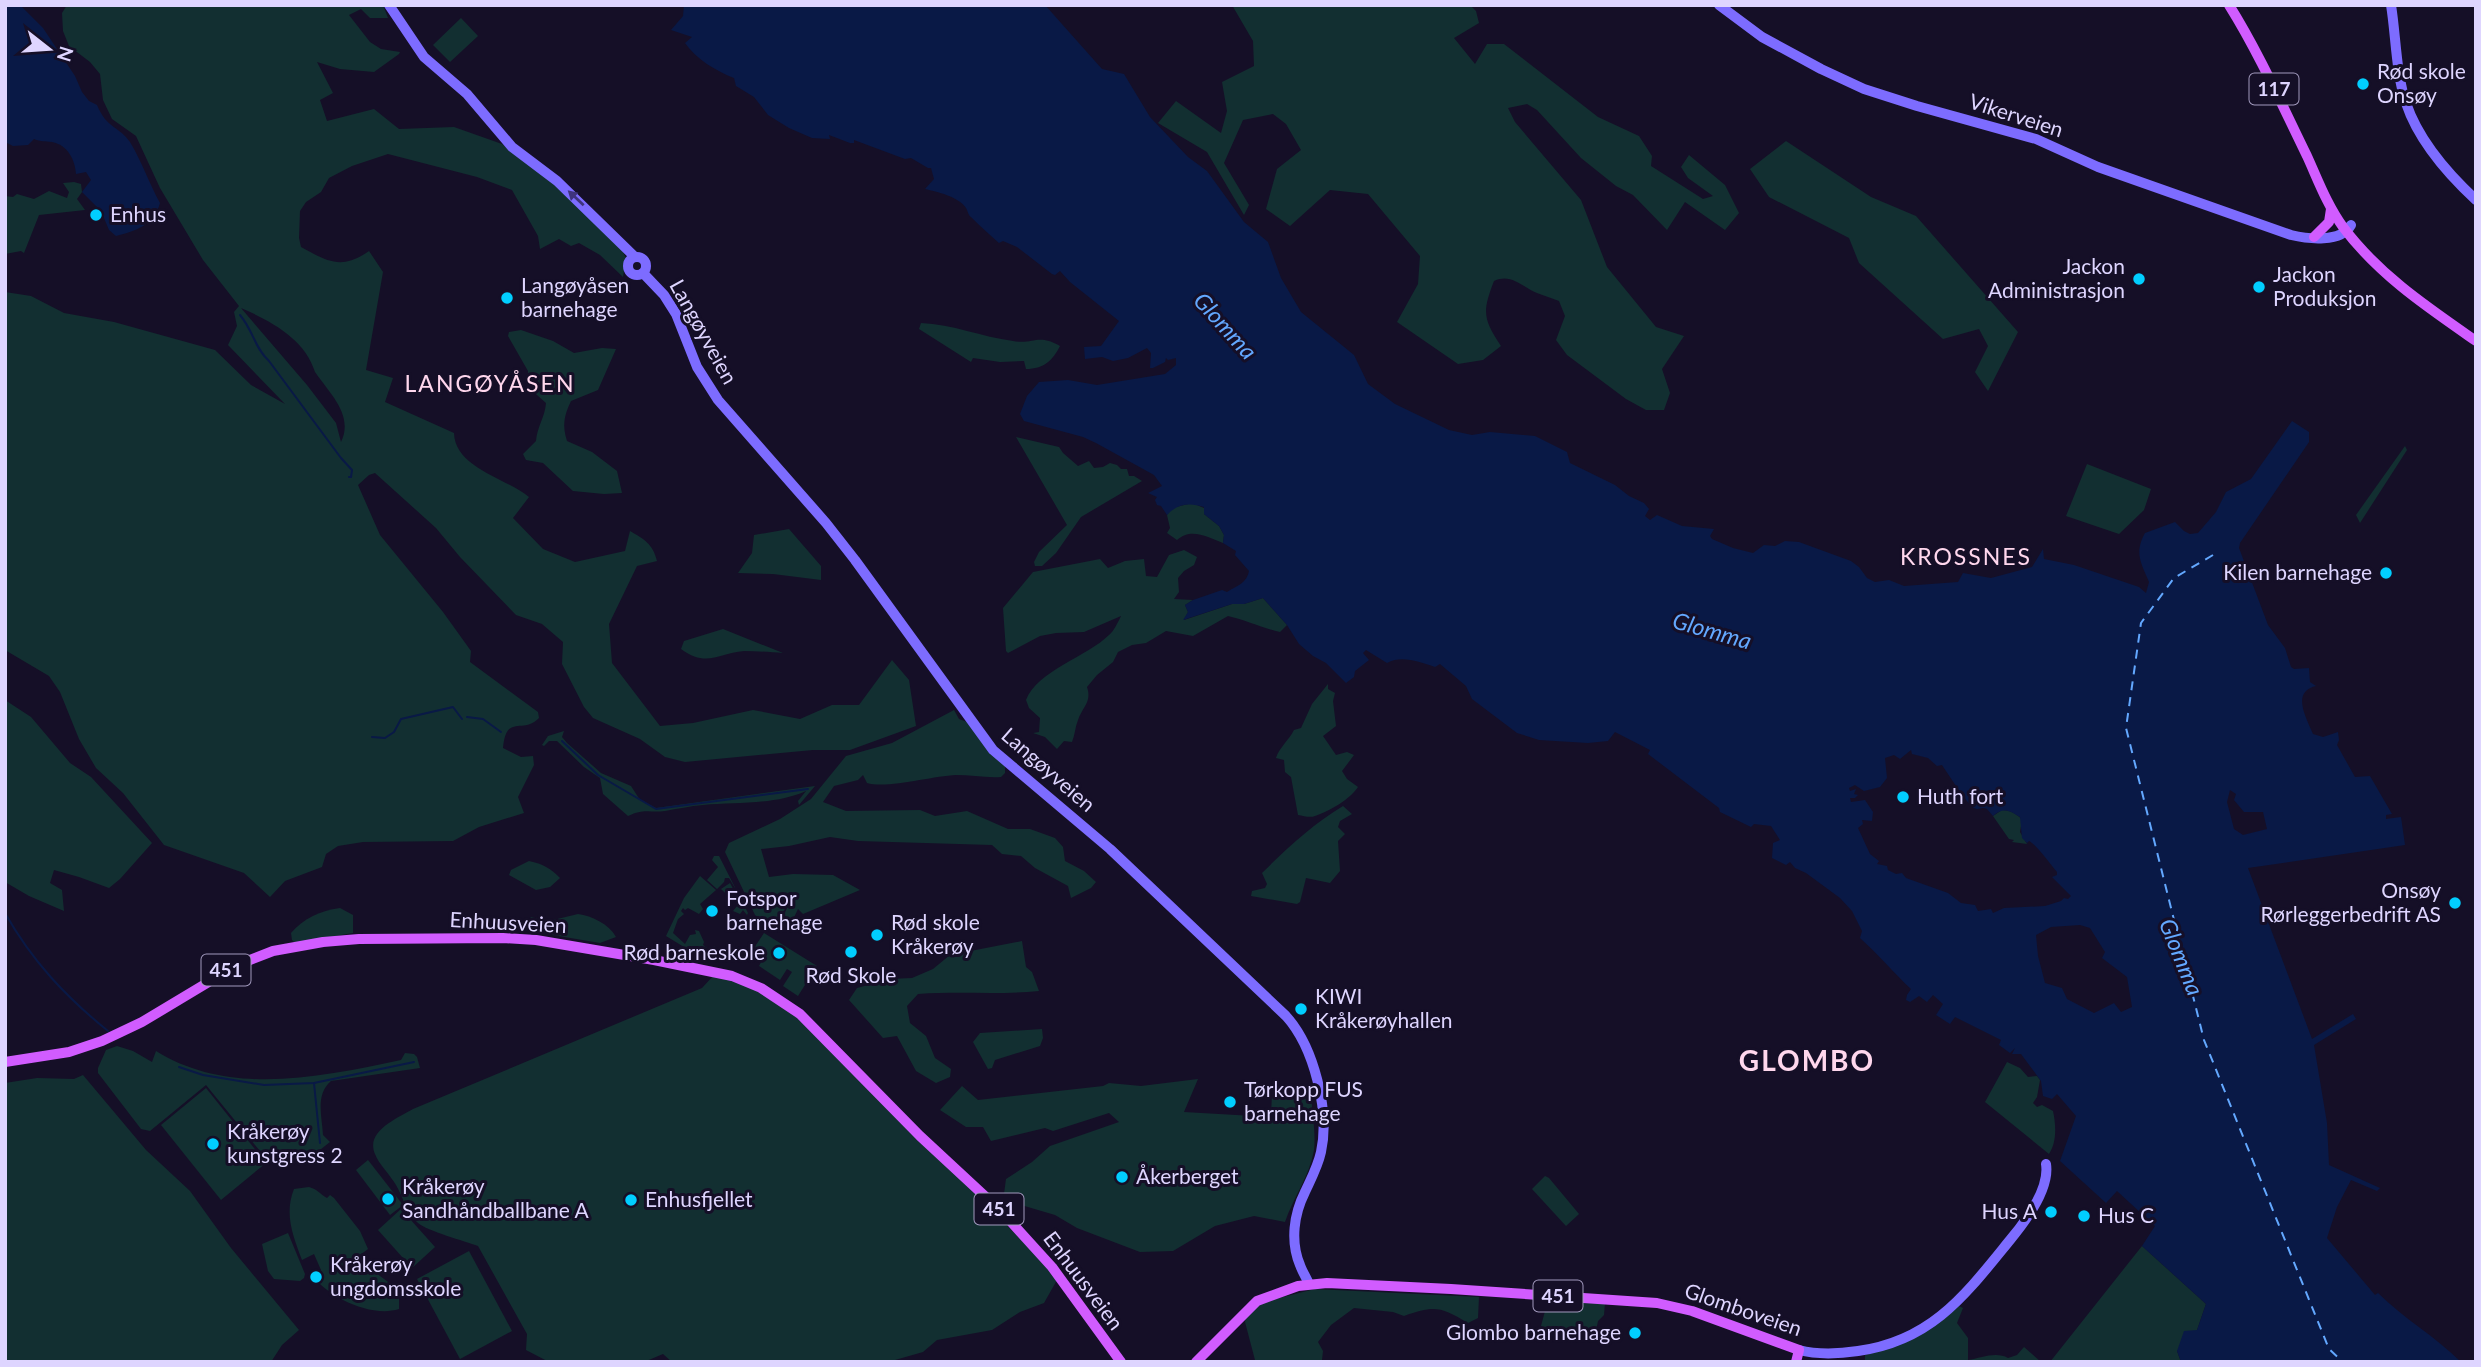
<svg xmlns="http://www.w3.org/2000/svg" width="2481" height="1367" viewBox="0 0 2481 1367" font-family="Lato,sans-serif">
<rect width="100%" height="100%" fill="#150f27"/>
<!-- green -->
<g fill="#122f31" fill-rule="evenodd">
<path d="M67,5H383L388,18H370L361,9L349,15L370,42L381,49L400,52L399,54L374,72L340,69L317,62L333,93L320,100L327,121L374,109L399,129L454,127L502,144L563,188L618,242L626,258L623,277L600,255L579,243L571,246L559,239L540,249L538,236L512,190L477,177L388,154L352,166L329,178L321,192L306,202L300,211L299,238L301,247C328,262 342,270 369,251L383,272L366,370L393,378L385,402L454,433C455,468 506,478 529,497L513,518L543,549L575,562L625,551L630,531C644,539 653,544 657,561L637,566L609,624L612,663L660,726L693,723L753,710L800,719L832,705H859L892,660L909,680L916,726L850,750H813L685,762L665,757L640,739L593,718L584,707L562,664L563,642L542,624L516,615L460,557L436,528L375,473L369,475L358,485L380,535L443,612L471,651L470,662L538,712L539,718C523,735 506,713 503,748L521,757L533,756L534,765L518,797L524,813L479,827L453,841L363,842L338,846L326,854L322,867L285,881L270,897L244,873L164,845L123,793L96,768L79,739L60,692L49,676L5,650V292L31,296L64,313L114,322L215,350L251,385L285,404L228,345L237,326L234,312L239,306L203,260L160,188L136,136L112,119L103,100L100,74L90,62L69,46L63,31L62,13ZM241,308C271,321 305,339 315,372C330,394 354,415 341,442L336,423L307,385Z"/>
<path d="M1232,5H1470L1476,11L1479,23L1454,38L1475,64L1487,44H1504L1598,117L1639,136L1652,156L1651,166L1703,199L1713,196L1688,178L1681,167L1689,155L1725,185L1739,213L1725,230L1685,202L1667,230L1633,195L1616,186L1581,158L1537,110L1527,104L1508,108L1515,122L1581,200L1607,267L1656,327L1684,336L1662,369L1670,393L1664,410H1646L1626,399L1567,355L1556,340L1565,316L1559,301C1552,298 1544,296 1537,293C1521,286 1511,273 1494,281C1482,312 1483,319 1501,346L1483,360L1458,364L1397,322L1418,284L1420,256L1368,194L1330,190L1290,226L1266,209L1277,169L1301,150L1286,124L1273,114L1243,120L1224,163L1249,205L1244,215L1207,152L1158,123L1176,101L1221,133L1227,111L1222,82L1254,66L1253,41Z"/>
<polygon points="461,18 478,36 450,62 433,45"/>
<polygon points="1786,141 1871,197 1916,216 2018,332 1988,391 1975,372 1988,346 1979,329 1943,339 1859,263 1849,238 1769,197 1750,169"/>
<polygon points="74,182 81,184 82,192 77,199 85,210 39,215 24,253 21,251 5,254 5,196 13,197 17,194 34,199 49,191 67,198 69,192 63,183"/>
<path d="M921,323C952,324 982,337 1013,341C1034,345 1037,333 1060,346C1053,360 1044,369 1026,369L1024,361L1000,362L973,358L971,362L919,329Z"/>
<path d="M521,330L553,341L574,353L602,348L616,349L598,390L571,401C564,416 562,425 567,441L592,452L617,471L622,493L604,494L573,491L543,463L526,460L523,454L536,441C537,427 545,417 546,403L528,387V371L508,336L509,332Z"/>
<polygon points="1016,437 1059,447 1063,453 1078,466 1089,461 1094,468 1103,467 1110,463 1117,465 1121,469 1127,469 1129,476 1134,476 1142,481 1081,517 1056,553 1042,566 1035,566 1034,562 1039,552 1067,525"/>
<polygon points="2405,446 2407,450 2360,523 2356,515"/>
<polygon points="2087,464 2151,489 2144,510 2119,534 2066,516"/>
<path d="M1192,503L1204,508V514L1219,526L1224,535L1223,543C1208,537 1191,527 1177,540L1167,533L1170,528L1167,515L1172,508Z"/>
<polygon points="789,529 821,566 821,580 773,574 738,573 752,553 754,535"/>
<path d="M1184,550L1197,557L1194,565L1184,571L1178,578L1179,592L1174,599L1193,600L1185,605L1188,612L1184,620L1232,604H1244L1263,598L1287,625L1280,632C1262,628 1246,620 1228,616L1193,636L1166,631L1146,643L1132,645L1118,652L1113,662L1097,675L1087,687C1092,702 1083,706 1078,720C1075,727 1075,735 1072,742L1064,741L1057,749L1045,737L1033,733L1039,732L1040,718L1029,708L1026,700C1037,671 1088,656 1109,635C1114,631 1118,622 1121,616L1084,632L1056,633L1040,636L1008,653L1006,651L1003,608L1033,572L1100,559L1108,568L1125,561L1144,559L1146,576L1157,577L1169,555Z"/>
<path d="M723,629L783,653C771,652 757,651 744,651C718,653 707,668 681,649L684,641Z"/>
<path d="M1328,684V689L1335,693L1333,701L1336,726L1323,736L1336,755L1347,752L1354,755L1342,771L1347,779L1358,787C1350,799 1330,811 1315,816C1310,818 1304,816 1298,815L1291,777L1285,772L1284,760L1276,758C1279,748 1289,740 1294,730L1301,728L1312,704Z"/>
<polygon points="5,700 31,717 70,763 91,777 152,843 120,879 109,888 79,877 54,870 50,883 62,890 64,911 29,896 5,882"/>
<path d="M954,710L959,719L967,722L1005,765V773L1001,777C986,778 971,775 956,775C932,776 887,789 867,783L863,775L858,780L834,786L823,802L846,811L920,810L935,816L967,811L1008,829H1030L1055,838L1063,847L1065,861L1084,871L1096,882L1091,888L1071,898L1068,886L1035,868L1021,856L1002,854L992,845L858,841L830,837L789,846L761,849L769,877L793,874L833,875L860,890L803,914L798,909L788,930H778L789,903L778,919L763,921L755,915L725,852L729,843L780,819L811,799L846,756L892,743Z"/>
<path d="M564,731L562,737L567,743L601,773L631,786L640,800L656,808L815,786L799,805L798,801L806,791C775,805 736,802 703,805C690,806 677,809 665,811C648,813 645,808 628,816L603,794L600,778L584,767L557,741H549L544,746L542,745L548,736Z"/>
<path d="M1343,806L1352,814L1340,821L1338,827L1345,834L1338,841L1340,871L1330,883L1306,878L1300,902L1297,904L1251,896L1252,891L1265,888L1267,884L1262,873C1287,848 1312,825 1343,806Z"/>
<path d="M2002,810C2009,810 2018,814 2022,820L2020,832L2027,844L2012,842L2014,840L2009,839L1993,816Z"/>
<polygon points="714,856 719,856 748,913 747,915 743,910 740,914 733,911 738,905 721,889 730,883 739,900 738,905 740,903 743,909 738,893 729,878 725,878 724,882 717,889 707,880 718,867 712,860"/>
<path d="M529,861C543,864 550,868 560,878L550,887L536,890L509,875L511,870Z"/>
<polygon points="700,876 716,890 700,904 703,909 699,914 688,908 685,910 683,908 681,911 684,914 678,919 673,933 685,944 690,935 696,934 695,930 699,931 704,942 703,945 707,948 689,946 702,950 715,946 710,957 684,947 666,936 684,898"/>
<path d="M340,908L353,915V933L295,943L292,940L291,933C304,918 320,911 340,908Z"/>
<path d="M578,914C592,916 609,924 616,937L600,943L523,930L531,917L549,921Z"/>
<polygon points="764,933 817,966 798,996 783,986 792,972 787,969 780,980 759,966 765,955 754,948"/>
<path d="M1022,941L1026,967L1032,972L1039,991C999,995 959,991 918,994L907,1006L910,1023L926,1036L935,1058L951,1069L950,1077L936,1083L916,1071L897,1036L883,1038L849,1000L857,988L890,979L912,978L933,969L950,955Z"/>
<path d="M714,975L741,981L789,1006L1047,1266L1057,1280L1044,1303L1020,1312L992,1330L937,1340L923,1352L888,1362H672L663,1354L644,1362H549L526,1350L527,1334L478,1246C465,1241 427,1231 418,1223C407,1214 403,1197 396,1185C391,1176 378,1163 375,1154C365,1131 398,1118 413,1109L702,988Z"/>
<polygon points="1042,1029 1043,1038 1040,1046 995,1060 992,1068 988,1069 973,1042 980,1033"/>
<path d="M117,1046L133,1051L152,1062L156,1051C230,1097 320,1077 401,1060L405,1053L414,1054L417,1057L420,1068L331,1081C315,1095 322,1116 323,1135L330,1142L301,1165L274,1153L264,1156L206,1085L150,1131L141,1129L98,1073V1068L106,1050Z"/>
<path d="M2007,1062L2020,1068L2028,1077L2037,1076L2040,1080L2037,1097L2033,1103L2037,1107L2042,1105L2053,1111C2056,1125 2057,1142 2049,1154L1985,1102Z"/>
<polygon points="83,1075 146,1150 190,1191 231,1248 299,1330 282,1345 271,1362 5,1362 5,1083 37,1078 74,1079"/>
<path d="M1198,1079L1184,1112L1271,1117L1272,1092L1311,1094C1312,1112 1316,1133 1314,1150C1310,1175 1293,1198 1285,1222L1254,1216L1215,1226L1173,1251L1140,1252L1077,1228L1055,1215L1014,1203L1004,1194L1006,1179L1032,1162L1050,1146L1119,1122L1109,1113L1053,1131L1045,1128L991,1141L983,1127H966L940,1110L962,1086L978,1100L1103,1086L1109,1083L1141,1086Z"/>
<polygon points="206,1088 266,1163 221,1200 161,1125"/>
<polygon points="368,1160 403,1205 390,1215 356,1170"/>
<polygon points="1545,1176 1549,1178 1579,1214 1566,1226 1532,1189"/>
<path d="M309,1187C317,1189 320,1194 327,1198L330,1195L334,1198L360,1231L368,1249L360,1255L361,1262L399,1290V1309C371,1318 328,1297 312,1275L321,1270L314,1254L302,1260C293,1236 284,1214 294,1189Z"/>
<polygon points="401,1209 435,1247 412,1268 378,1230"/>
<polygon points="288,1233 305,1274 304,1278 300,1281 274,1279 268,1271 262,1244"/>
<polygon points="2142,1246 2206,1304 2197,1330 2177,1351 2181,1362 2050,1362"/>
<polygon points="469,1251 512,1331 460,1359 417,1279"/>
<path d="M1315,1289L1479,1297L1478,1318L1468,1323C1441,1307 1435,1305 1404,1316L1393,1312L1354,1308L1331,1325L1318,1342L1323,1351L1322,1360L1320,1362H1258L1255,1360L1245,1322L1246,1313L1263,1302Z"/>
<path d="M1548,1300L1605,1303L1604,1315L1598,1321L1594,1341C1578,1338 1548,1343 1541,1326Z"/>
<path d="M1959,1306L1963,1308L1957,1323L1968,1338V1360C1981,1358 1996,1351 2008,1358L2017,1355L2024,1347L2041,1362H1865V1355C1902,1346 1930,1332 1959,1306Z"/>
</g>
<!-- water -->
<g fill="#091946" fill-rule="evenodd">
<path d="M5,5H20L43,28L75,76L82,92L89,101L97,105C107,129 119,126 130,142C142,162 149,183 160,203C154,225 136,231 116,236L109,230L101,211L82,192L91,180L86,172L76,174C75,160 68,145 52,142C45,141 41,142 34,139L28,145L13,146L5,142Z"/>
<path d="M684,5H1045L1102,69L1124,74L1150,117L1188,157L1207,171L1244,222L1268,242L1281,278L1301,312L1354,355L1368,384L1395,404L1449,430L1472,435L1490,432L1535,436L1567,452L1570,463L1615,485L1629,496L1644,503L1649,509L1645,516L1650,520L1657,515L1682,526L1714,529L1710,536L1712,539L1733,548L1753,553L1764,545L1775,546L1785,541L1799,542L1851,561L1859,567L1867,578L1875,582L1889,580L1904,586L1958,582L1963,573L1991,578L2032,567L2043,549L2044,559L2074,565L2139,587L2146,593L2149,582C2141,563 2134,553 2145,533L2175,522L2184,531L2190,534L2198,533L2216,512L2226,492L2251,479L2292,421L2309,432V442L2240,543L2239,548L2268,625L2285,648L2291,667L2294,669L2309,668L2310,682L2316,686C2291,692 2306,717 2313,734L2323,737L2338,732L2339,740L2337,745L2355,777L2370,776L2392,814L2386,815V819L2401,817L2405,845L2248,868L2312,1039L2353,1014L2356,1019L2314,1045L2327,1123L2329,1165L2380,1188L2377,1191L2351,1180L2337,1207L2327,1238L2375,1295L2378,1293C2404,1319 2435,1336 2461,1362H2181L2177,1351L2184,1331L2197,1330L2206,1304L2142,1246L2155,1226L2117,1191L2106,1203L2060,1161L2076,1116L2057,1094L2052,1099L2043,1096L2041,1081L2021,1054H2012L2015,1048L2010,1053L1999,1045L2001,1040L1955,1017L1950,1024L1936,1015L1943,1004L1933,995L1927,1002L1919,996L1910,1002L1906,1000L1907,995L1911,989C1893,972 1879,955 1860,938L1862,931L1852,911L1840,898L1806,873L1795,868L1790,862L1786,865L1772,858L1773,843L1780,840L1771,826L1754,824L1751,827L1720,812L1719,808L1648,754L1650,750L1615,732L1608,741L1588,743L1539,740L1517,733L1472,699L1466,686L1440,664L1435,667C1419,662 1402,655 1387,663L1366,650L1363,653L1369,660L1355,671L1354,677L1346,683L1326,663L1313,656L1299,644L1287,625L1263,598L1244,604H1232L1183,620L1188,612L1185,605L1193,600L1222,590L1227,592C1238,585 1247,583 1249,571L1235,555L1236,551L1223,543L1224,535L1219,526L1204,514V507C1189,502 1177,504 1167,515L1161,506L1157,505L1155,500L1157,497L1148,493L1162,486L1154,475L1096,443L1083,437L1024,421L1020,414L1027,396L1039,382L1068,380L1097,385L1165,374L1176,365V358L1168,360L1166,358L1165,362L1153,368H1150L1151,353L1147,348L1128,358L1113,361L1102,357L1085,359L1084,347L1101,346L1119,321L1070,282L1060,271L1055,275L1052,274L1017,247L1003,241L999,243C990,235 981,227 971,217C968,215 968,211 966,208C958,196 937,192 925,189L934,179L931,168H928L911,158L905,159L854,140V143H850L829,135L830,139L812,138L789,128L768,115L754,97L736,86L734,78C716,71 696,59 685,43L692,37L671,30L683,16ZM1911,750L1912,754L1928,758L1937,766L1942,765C1948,774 1968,805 1974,808C1980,811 1980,806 1987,809L1993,816C2003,807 2009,810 2020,817L2022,838L2027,843L2029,841C2036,844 2051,865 2057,872V875L2052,877L2071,896L2068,899L2064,898L2061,901L2045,906L2004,908L1993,913L1991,909L1978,911L1975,905L1961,903L1948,893L1906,878L1902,873L1896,874L1888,870L1887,866L1877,864L1879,861L1870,854L1858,828L1863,824L1862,820L1872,821L1873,812L1865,800L1851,802L1850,798H1855L1858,795L1854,794L1856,789L1850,791L1849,788L1855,785L1864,791L1880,787L1887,778L1885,758L1894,755L1900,759ZM2230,790L2236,794L2234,800L2244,812H2263L2267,829L2243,835L2234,829L2227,802ZM2080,925L2090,928L2105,952L2102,958L2127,977L2132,1007L2121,1012L2114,1003L2094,1013L2067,999L2062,988L2045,983L2038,956L2036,935L2051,927Z"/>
</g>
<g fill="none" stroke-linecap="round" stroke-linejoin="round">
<!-- stream -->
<g stroke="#091946" stroke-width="2">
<path d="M240,315C254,332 254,347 269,361L341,458L352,470L351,477H349"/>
<polyline points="467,717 483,719 501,732"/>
<polyline points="372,737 385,738 394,732 401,719 453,707 462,719"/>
<polyline points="562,741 598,775 656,809 808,789"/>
<path d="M5,913C32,961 66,997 108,1031"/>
<polyline points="179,1067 203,1075 264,1085 314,1083 414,1062"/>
<polyline points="314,1083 320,1143"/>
</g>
<!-- ferry -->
<polyline stroke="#63a8ff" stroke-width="2" stroke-dasharray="9 7" stroke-linecap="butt" points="2213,555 2174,578 2141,623 2126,728 2204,1040 2329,1349 2343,1362"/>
<!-- secondary -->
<g stroke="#7d6cff" stroke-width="10">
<polyline points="389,5 424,57 467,94 512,147 557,181 635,257"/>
<path d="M1719,5L1762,37L1821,69L1864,89L1917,106L2036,139L2098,167L2291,235C2308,239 2341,243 2351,225"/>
<path d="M2391,5C2396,36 2396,74 2406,103C2418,139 2448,174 2476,200"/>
<circle cx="637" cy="266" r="9"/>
<path d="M643,273L664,295L676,314L697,367L718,400L826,523L855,560L993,750L1110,849L1286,1016C1314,1047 1330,1111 1321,1152C1318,1166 1311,1179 1305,1192C1294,1214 1290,1241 1300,1265C1302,1271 1306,1277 1309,1284"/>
<path d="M1799,1350C1818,1355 1838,1354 1858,1351C1932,1341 1966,1294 2010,1240C2025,1222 2050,1189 2046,1164"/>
</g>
<!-- primary -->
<g stroke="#d15cff" stroke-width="10">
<path d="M2229,5C2259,53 2282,105 2307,156C2318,180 2327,205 2343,227C2379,275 2427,307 2476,341"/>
<polyline points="2314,237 2329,222 2331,209"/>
<polyline points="5,1062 69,1052 102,1041 142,1022 237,965 273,951 323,942 359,939 503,938 536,940 654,960 732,976 761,988 800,1014 920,1136 1003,1213 1052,1267 1121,1362"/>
<polyline points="1196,1362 1257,1301 1298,1286 1327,1283 1451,1289 1657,1303 1692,1311 1799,1350 1796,1362"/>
</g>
</g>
<!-- one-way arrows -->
<defs><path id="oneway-solid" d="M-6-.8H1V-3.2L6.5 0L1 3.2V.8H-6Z" transform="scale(1.75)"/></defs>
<use fill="#3f347d" href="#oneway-solid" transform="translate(576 198) rotate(-137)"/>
<!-- markers -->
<g fill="#01ceff" stroke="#150f27" stroke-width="2.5">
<circle cx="2363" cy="84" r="7"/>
<circle cx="96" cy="215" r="7"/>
<circle cx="2139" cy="279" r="7"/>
<circle cx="2259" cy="287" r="7"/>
<circle cx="507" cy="298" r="7"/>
<circle cx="2386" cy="573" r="7"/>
<circle cx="1903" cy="797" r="7"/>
<circle cx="2455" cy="903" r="7"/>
<circle cx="712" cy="911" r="7"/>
<circle cx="877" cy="935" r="7"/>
<circle cx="851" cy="952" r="7"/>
<circle cx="779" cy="953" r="7"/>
<circle cx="1301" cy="1009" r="7"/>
<circle cx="1230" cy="1102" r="7"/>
<circle cx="213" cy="1144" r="7"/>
<circle cx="1122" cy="1177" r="7"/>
<circle cx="388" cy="1199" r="7"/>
<circle cx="631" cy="1200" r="7"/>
<circle cx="2051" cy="1212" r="7"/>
<circle cx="2084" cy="1216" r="7"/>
<circle cx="316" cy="1277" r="7"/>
<circle cx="1635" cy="1333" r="7"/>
</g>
<g text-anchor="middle" stroke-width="6" stroke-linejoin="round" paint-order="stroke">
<!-- shield labels -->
<g fill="#150f27" stroke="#a29abe" stroke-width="2">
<rect x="2249.5" y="73.5" width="49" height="31" rx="5"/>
<rect x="201.5" y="954.5" width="49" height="31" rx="5"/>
<rect x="974.5" y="1193.5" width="49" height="31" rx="5"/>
<rect x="1533.5" y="1280.5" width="49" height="31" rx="5"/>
</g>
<g font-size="19" font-weight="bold" fill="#ded5ff">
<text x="2274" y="96">117</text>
<text x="226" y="977">451</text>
<text x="999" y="1216">451</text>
<text x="1558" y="1303">451</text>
</g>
<!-- poi labels -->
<g font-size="21" fill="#ded5ff" stroke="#150f27" text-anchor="start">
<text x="2377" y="79">Rød skole<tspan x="2377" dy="24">Onsøy</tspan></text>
<text x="110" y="222">Enhus</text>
<text x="2125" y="274" text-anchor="end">Jackon<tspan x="2125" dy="24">Administrasjon</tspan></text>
<text x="2273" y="282">Jackon<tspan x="2273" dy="24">Produksjon</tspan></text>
<text x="521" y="293">Langøyåsen<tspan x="521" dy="24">barnehage</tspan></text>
<text x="2372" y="580" text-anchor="end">Kilen barnehage</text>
<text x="1917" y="804">Huth fort</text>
<text x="2441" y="898" text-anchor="end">Onsøy<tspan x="2441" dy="24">Rørleggerbedrift AS</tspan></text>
<text x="726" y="906">Fotspor<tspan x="726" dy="24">barnehage</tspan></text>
<text x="891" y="930">Rød skole<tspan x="891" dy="24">Kråkerøy</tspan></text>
<text x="765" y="960" text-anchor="end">Rød barneskole</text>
<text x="851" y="983" text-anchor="middle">Rød Skole</text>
<text x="1315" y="1004">KIWI<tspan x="1315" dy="24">Kråkerøyhallen</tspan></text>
<text x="1244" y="1097">Tørkopp FUS<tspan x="1244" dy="24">barnehage</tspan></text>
<text x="227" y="1139">Kråkerøy<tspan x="227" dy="24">kunstgress 2</tspan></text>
<text x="1136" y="1184">Åkerberget</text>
<text x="402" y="1194">Kråkerøy<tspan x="402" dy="24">Sandhåndballbane A</tspan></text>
<text x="645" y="1207">Enhusfjellet</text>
<text x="2037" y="1219" text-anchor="end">Hus A</text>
<text x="2098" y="1223">Hus C</text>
<text x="330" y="1272">Kråkerøy<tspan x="330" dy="24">ungdomsskole</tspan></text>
<text x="1621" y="1340" text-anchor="end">Glombo barnehage</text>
</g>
<!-- street labels -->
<g font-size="21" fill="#ded5ff" stroke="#150f27">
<text transform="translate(2016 116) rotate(18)" y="7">Vikerveien</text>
<text transform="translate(703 332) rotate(61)" y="7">Langøyveien</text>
<text transform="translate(1048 770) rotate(41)" y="7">Langøyveien</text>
<text transform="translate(508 923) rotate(3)" y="7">Enhuusveien</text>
<text transform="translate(1083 1281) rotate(53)" y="7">Enhuusveien</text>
<text transform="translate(1743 1310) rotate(19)" y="7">Glomboveien</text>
</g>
<!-- water labels -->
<g font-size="23" font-style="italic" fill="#63a8ff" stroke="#150f27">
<text transform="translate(1225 326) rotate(48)" y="8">Glomma</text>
<text transform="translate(1712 631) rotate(16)" y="8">Glomma</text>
<text transform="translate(2181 957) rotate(68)" y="8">Glomma</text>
</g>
<!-- neighbourhood labels -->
<g font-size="23" letter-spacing="2" fill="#ffd7ed" stroke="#150f27">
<text x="490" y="392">LANGØYÅSEN</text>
<text x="1966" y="565">KROSSNES</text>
</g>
<!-- district labels -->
<g font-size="28" font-weight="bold" letter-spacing="2" fill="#ffd7ed" stroke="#150f27">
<text x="1807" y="1071">GLOMBO</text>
</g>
</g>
<!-- border -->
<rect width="2481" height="1367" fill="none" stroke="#ded5ff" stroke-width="14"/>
<!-- north arrow -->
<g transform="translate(49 49) rotate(107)" stroke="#150f27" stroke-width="5" paint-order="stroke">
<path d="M0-5L12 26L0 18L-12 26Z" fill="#ded5ff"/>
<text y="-10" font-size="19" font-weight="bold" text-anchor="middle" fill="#ded5ff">N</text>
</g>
</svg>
